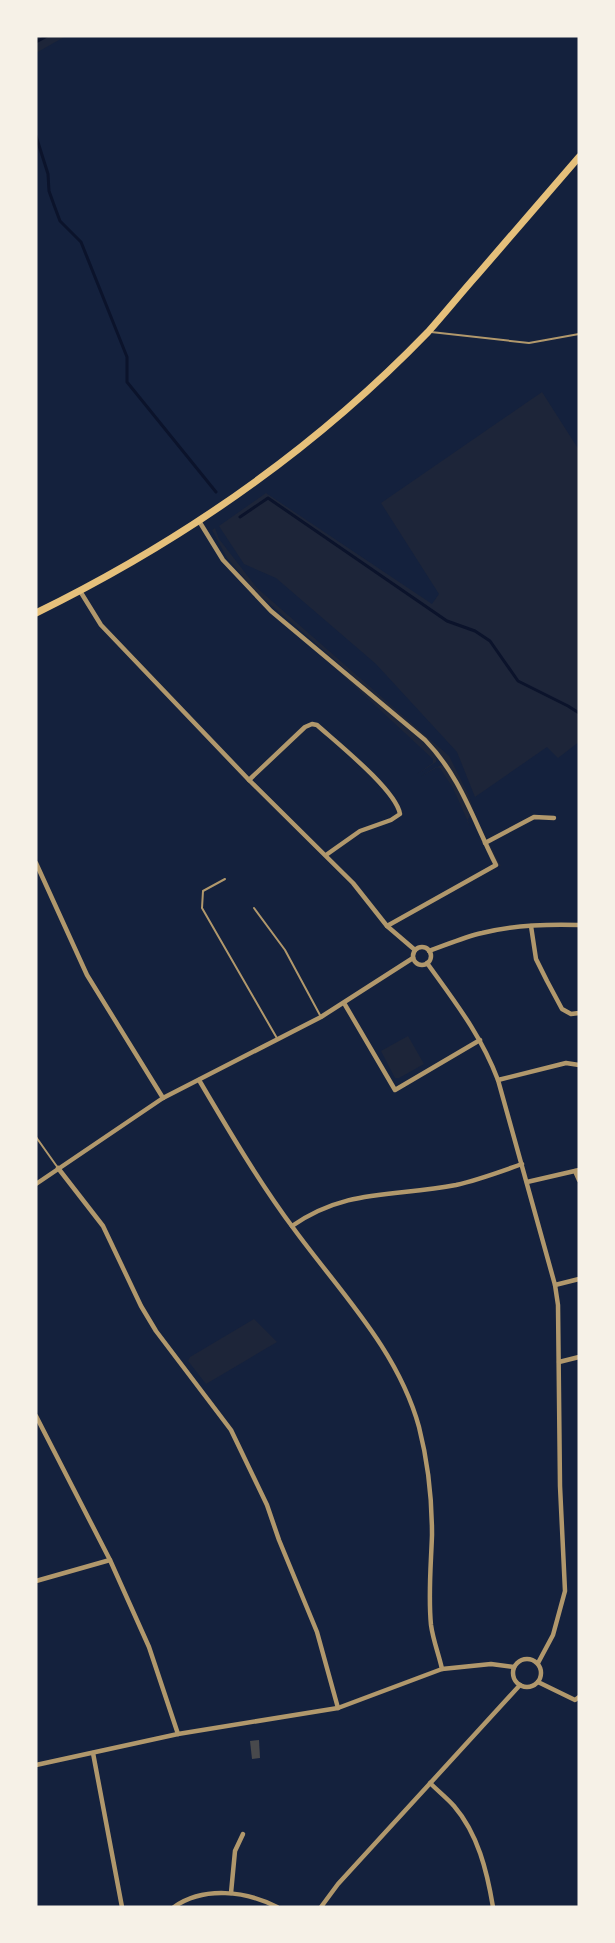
<svg xmlns="http://www.w3.org/2000/svg" width="615" height="1943" font-family="'PT Sans Narrow',sans-serif">
<rect width="100%" height="100%" fill="#14213d"/>
<g fill="#1d2539">
<path d="M 36,36 L 66,36 L 36,53 Z"/>
<path d="M 542,392 L 579,450 L 579,742 L 558,758 L 547,747 L 475,797 L 457,752 L 376,664 L 276,578 L 244,564 L 219,526 L 266,493 L 432,604 L 439,594 L 381,503 Z"/>
<path d="M 215,528 L 219,539 L 257,588 L 449,756 L 468,794 L 479,825 L 501,866 L 496,865 L 458,780 L 435,747 L 257,593 L 227,558 L 212,530 Z"/>
<path d="M 321,655 L 427,745 L 437,756 L 436,762 L 416,775 L 433,763 L 433,759 Z"/>
<path d="M 441,765 L 444,766 L 458,789 L 470,815 L 467,821 L 470,826 L 453,788 L 440,768 L 436,767 L 420,777 Z"/>
<path d="M 408,1036 L 424,1064 L 399,1078 L 395,1078 L 381,1051 Z"/>
<path d="M 254,1319 L 277,1342 L 206,1384 L 188,1361 L 190,1357 Z"/>
</g>
<g fill="none" stroke-linecap="round" stroke-linejoin="round">
<g stroke="#0b132b" stroke-width="3">
<path d="M 36,42 L 47,36"/>
<path d="M 36,136 L 48,174 L 49,191 L 54,205 L 60,221 L 81,242 L 127,357 L 127,382 L 216,492"/>
<path d="M 240,517 L 268,498 L 447,621 L 475,631 L 490,641 L 518,681 L 568,706 L 579,713"/>
</g>
</g>
<path fill="#48494c" d="M 259,1740 L 260,1758 L 252,1759 L 250,1741 Z"/>
<g fill="none" stroke-linecap="round" stroke-linejoin="round">
<g stroke="#b1986c" stroke-width="2">
<path d="M 431,332 L 529,343 L 579,334"/>
<path d="M 225,879 L 203,891 L 202,908 L 278,1040"/>
<path d="M 254,908 L 285,950 L 321,1017"/>
<path d="M 36,1137 L 58,1168"/>
</g>
<g stroke="#b1986c" stroke-width="4.5">
<path d="M 199,521 L 223,560 L 271,611 L 425,740 C 461,777 473,820 496,865 L 387,926"/>
<path d="M 80,591 L 101,625 L 249,780 L 353,883 L 387,926 L 415,950"/>
<path d="M 249,780 L 305,727 L 312,724 L 317,725 C 337,743 396,790 400,814 L 391,820 L 360,831 L 326,855"/>
<path d="M 485,843 L 534,817 L 554,818"/>
<path d="M 36,863 L 87,975 L 163,1098"/>
<path d="M 531,926 L 536,959 L 547,981 L 562,1009 L 571,1014 L 579,1013"/>
<circle cx="422" cy="956" r="9"/>
<path d="M 429,951 C 446,945 464,937 482,933 C 513,925 547,924 579,925"/>
<path d="M 427,963 C 455,1002 481,1035 498,1080 L 555,1285 L 558,1305 L 560,1486 L 565,1591 L 553,1635 L 538,1663"/>
<path d="M 344,1003 L 395,1090 L 480,1040"/>
<path d="M 199,1080 C 229,1131 259,1182 294,1229 C 340,1292 398,1350 419,1427 C 428,1462 432,1499 432,1535 C 431,1565 428,1595 431,1625 C 433,1640 439,1655 442,1669"/>
<path d="M 498,1080 L 566,1063 L 579,1065"/>
<path d="M 58,1168 L 103,1226 L 141,1306 L 156,1331 L 231,1430 L 267,1505 L 279,1540 L 317,1632 L 338,1708"/>
<path d="M 575,1171 L 579,1180"/>
<path d="M 527,1182 L 579,1170"/>
<path d="M 36,1184 L 163,1098 L 321,1017 L 413,958"/>
<path d="M 292,1226 C 347,1188 394,1197 456,1185 C 478,1180 500,1172 522,1164"/>
<path d="M 555,1285 L 579,1279"/>
<path d="M 559,1362 L 579,1357"/>
<path d="M 36,1416 L 110,1560 L 149,1647 L 178,1734"/>
<path d="M 36,1581 L 110,1560"/>
<circle cx="527" cy="1673" r="14"/>
<path d="M 538,1682 L 575,1700 L 579,1697"/>
<path d="M 93,1753 L 122,1907"/>
<path d="M 36,1765 L 178,1734 L 338,1708 L 442,1669 L 491,1664 L 514,1667"/>
<path d="M 430,1783 C 438,1791 447,1798 454,1806 C 478,1834 487,1871 493,1907"/>
<path d="M 231,1893 L 235,1851 L 243,1834"/>
<path d="M 174,1907 C 204,1886 246,1891 277,1907"/>
<path d="M 321,1907 L 338,1884 L 520,1685"/>
</g>
<path stroke="#e5c07b" stroke-width="7" d="M 36,613 C 183,541 314,450 428,332 C 445,313 461,293 478,274 C 512,235 545,196 579,157"/>
</g>
<rect width="615" height="1943" fill="none" stroke="#f6f1e7" stroke-width="75"/>
</svg>
